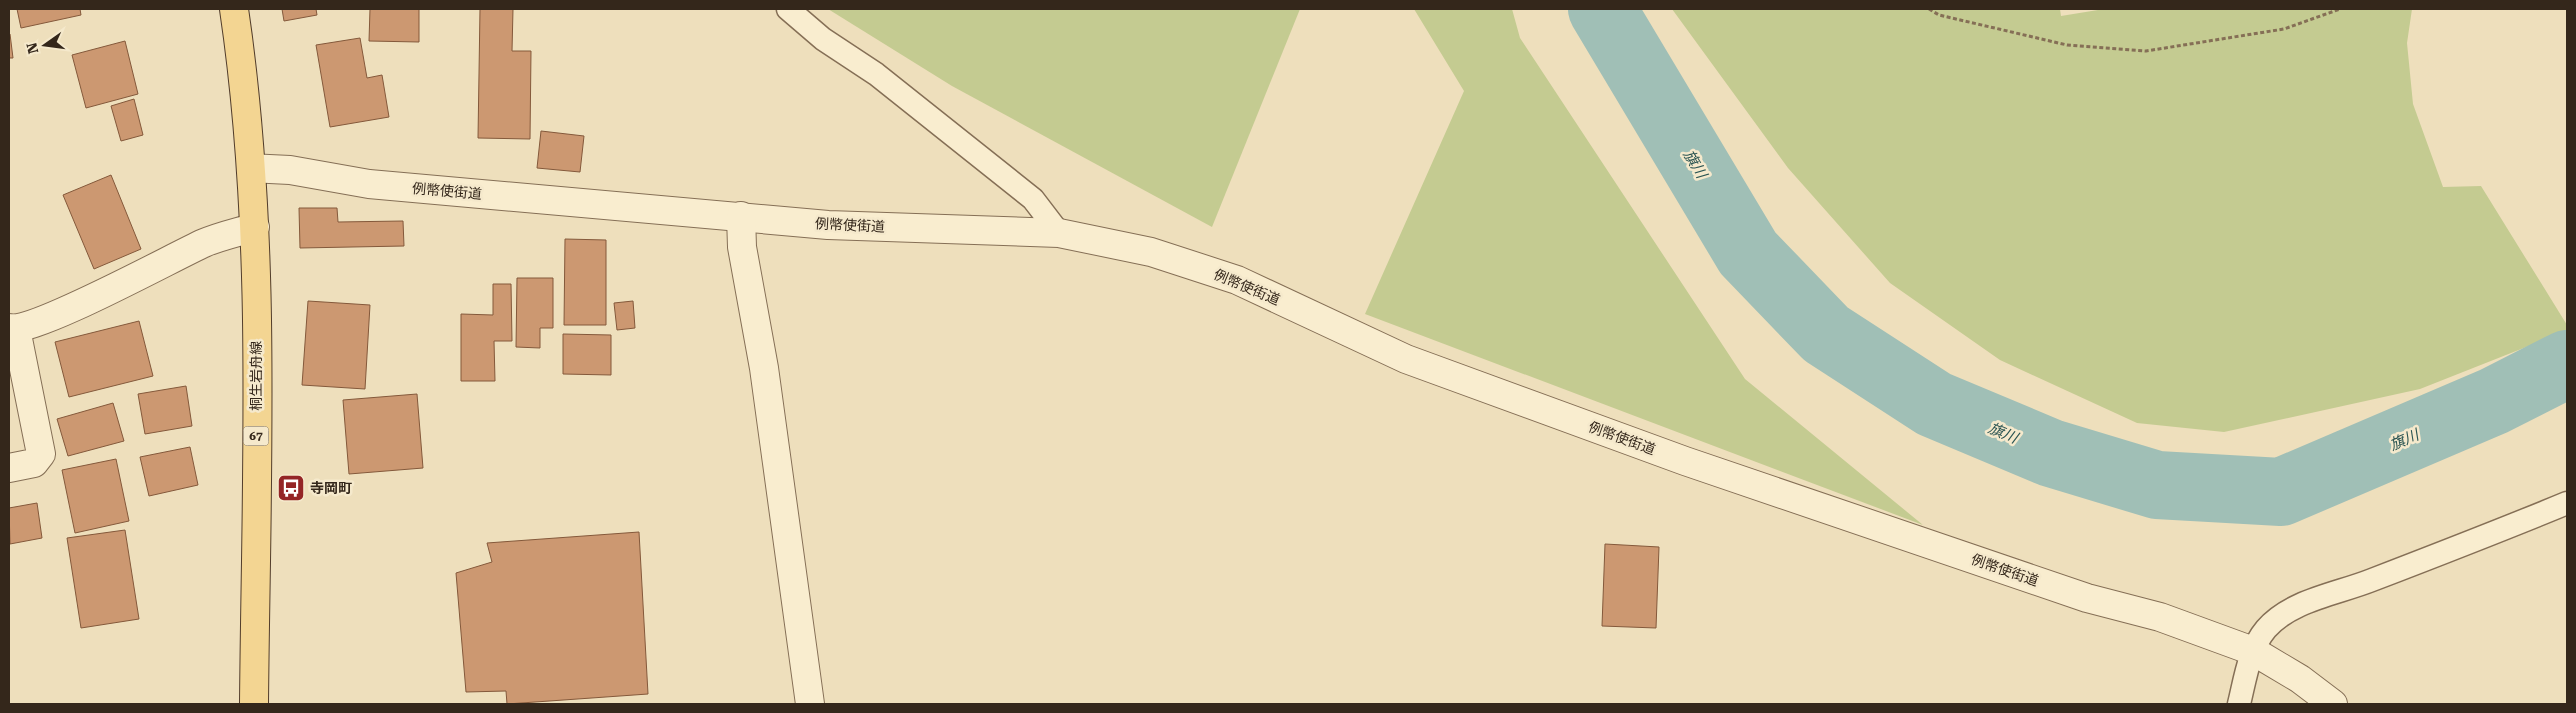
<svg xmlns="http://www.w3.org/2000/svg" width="2576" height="713" font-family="'Roboto Serif','Noto Sans JP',serif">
<rect width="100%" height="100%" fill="#eedfbc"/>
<g fill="#c4cb91">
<path d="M 828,9 L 1300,9 L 1212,227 L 952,86 Z"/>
<path d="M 1414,9 L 1512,9 L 1520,38 L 1745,379 L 1923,525 L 1365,314 L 1464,91 Z"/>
<path d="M 1672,9 L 2060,9 L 2061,16 L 2104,9 L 2412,9 L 2407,43 L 2413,104 L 2443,187 L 2481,186 L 2567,325 L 2567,331 L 2420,389 L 2224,432 L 2137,423 L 2000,360 L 1890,283 L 1788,168 Z"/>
</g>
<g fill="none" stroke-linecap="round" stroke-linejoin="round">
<path stroke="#a0bfb6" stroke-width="68" d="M 1602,9 L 1748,253 L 1826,334 L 1934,404 L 2051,453 L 2157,485 L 2281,492 L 2494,401 L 2567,364"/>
</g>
<g fill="#cc9871" stroke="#84593b">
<path d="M 17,9 L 80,9 L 81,15 L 21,28 Z"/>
<path d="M 282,9 L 316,9 L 317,15 L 284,21 Z"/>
<path d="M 370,9 L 419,9 L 419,42 L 369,41 Z"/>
<path d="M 480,9 L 513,9 L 512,51 L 531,51 L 530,139 L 478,138 Z"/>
<path d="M 9,34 L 10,34 L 13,58 L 9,58 Z"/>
<path d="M 360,38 L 367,78 L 382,75 L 389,117 L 330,127 L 316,45 Z"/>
<path d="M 125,41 L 138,94 L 86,108 L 72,55 Z"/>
<path d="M 134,99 L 143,135 L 121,141 L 111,106 Z"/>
<path d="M 541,131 L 584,136 L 580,172 L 537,168 Z"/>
<path d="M 111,175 L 141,249 L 94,269 L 63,195 Z"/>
<path d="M 299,208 L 337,208 L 338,222 L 403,221 L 404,246 L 300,248 Z"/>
<path d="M 565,239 L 606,240 L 606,325 L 564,325 Z"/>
<path d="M 517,278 L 553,278 L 553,328 L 540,328 L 540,348 L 516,347 Z"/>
<path d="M 493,284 L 511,284 L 512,341 L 494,341 L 495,381 L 461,381 L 461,314 L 493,315 Z"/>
<path d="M 308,301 L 370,305 L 365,389 L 302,385 Z"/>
<path d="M 633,301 L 635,328 L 617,330 L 614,303 Z"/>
<path d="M 139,321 L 153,376 L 69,397 L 55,342 Z"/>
<path d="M 563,334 L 611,335 L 611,375 L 563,374 Z"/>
<path d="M 186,386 L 192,426 L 145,434 L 138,394 Z"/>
<path d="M 417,394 L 423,468 L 349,474 L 343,400 Z"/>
<path d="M 113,403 L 124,441 L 68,456 L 57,419 Z"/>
<path d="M 190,447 L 198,485 L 149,496 L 140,457 Z"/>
<path d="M 116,459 L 129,521 L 75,533 L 62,470 Z"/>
<path d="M 37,503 L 42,538 L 10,544 L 9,508 Z"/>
<path d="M 125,530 L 139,619 L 81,628 L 67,538 Z"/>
<path d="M 639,532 L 648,694 L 507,704 L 506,691 L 466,692 L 456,573 L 492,562 L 487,543 Z"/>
<path d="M 1605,544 L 1659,547 L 1656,628 L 1602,626 Z"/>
</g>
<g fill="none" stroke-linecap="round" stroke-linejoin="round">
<g stroke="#856f56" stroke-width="25">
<g id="service">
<path d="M 788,9 L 823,39 L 876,74 L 1033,199 L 1059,233"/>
<path d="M 2239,704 C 2245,680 2249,649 2266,629 C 2291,600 2337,594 2372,580 C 2437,555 2502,530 2567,503"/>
</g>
</g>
<g stroke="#856f56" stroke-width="30">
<g id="minor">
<path d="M 251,168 L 290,170 L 369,184 L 828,225 L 1059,233 L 1151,252 L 1237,280 L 1406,359 L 1685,461 L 2087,598 L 2160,617 L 2253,651 L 2300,679 L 2333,704"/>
<path d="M 741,216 L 742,247 L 764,368 L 810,704"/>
<path d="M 9,328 C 35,333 171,258 204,243 C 220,236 239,232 255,227"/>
<path d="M 9,468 L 34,463 L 41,454 L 16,329"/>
</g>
</g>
<g stroke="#523d2b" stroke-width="30">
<path id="primary" d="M 234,9 C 268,239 256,473 254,704"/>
</g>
<path stroke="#856f56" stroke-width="3" stroke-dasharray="4 2.5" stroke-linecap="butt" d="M 1929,9 L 1939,15 L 2067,45 L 2146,51 L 2284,29 L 2340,9"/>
<use href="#service" stroke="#f9edcf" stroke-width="22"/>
<use href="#minor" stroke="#f9edcf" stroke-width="28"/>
<use href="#primary" stroke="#f3d592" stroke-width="28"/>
</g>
<defs>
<g id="bus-square" transform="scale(1.4375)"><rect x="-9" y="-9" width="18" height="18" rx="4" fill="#942526" stroke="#f5e9cc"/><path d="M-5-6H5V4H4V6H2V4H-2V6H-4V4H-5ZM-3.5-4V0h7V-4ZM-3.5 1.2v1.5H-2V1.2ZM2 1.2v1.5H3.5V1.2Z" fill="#fff"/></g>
</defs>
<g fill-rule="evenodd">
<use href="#bus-square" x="291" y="488"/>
</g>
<g text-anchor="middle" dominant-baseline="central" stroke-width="5" stroke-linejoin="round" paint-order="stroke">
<rect fill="#f5e9cc" stroke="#6e6150" stroke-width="1" x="243.5" y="426.5" width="25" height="19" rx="4"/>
<g font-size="12" font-weight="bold" fill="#34271b">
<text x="256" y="436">67</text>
</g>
<g font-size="14" fill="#34271b" stroke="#f5e9cc">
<text transform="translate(447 191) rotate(5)">例幣使街道</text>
<text transform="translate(850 225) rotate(3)">例幣使街道</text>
<text transform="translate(1247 287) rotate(23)">例幣使街道</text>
<text transform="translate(256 376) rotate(-90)">桐生岩舟線</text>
<text transform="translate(1622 438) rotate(20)">例幣使街道</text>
<text transform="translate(2005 570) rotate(19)">例幣使街道</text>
</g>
<g font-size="14" font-weight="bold" fill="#34271b" stroke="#f5e9cc" text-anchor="start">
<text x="310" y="488">寺岡町</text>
</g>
<g font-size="15" font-style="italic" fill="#2a5452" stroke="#f5e9cc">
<text transform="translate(1695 164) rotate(59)">旗川</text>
<text transform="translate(2003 433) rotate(23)">旗川</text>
<text transform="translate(2404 440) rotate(-23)">旗川</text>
</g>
</g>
<rect width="2576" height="713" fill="none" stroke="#34271b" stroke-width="20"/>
<g transform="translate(45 45) rotate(256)" stroke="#f5e9cc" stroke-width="4" paint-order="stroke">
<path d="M0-4L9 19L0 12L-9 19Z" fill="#34271b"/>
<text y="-8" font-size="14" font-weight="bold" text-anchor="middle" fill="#34271b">N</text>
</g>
</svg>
